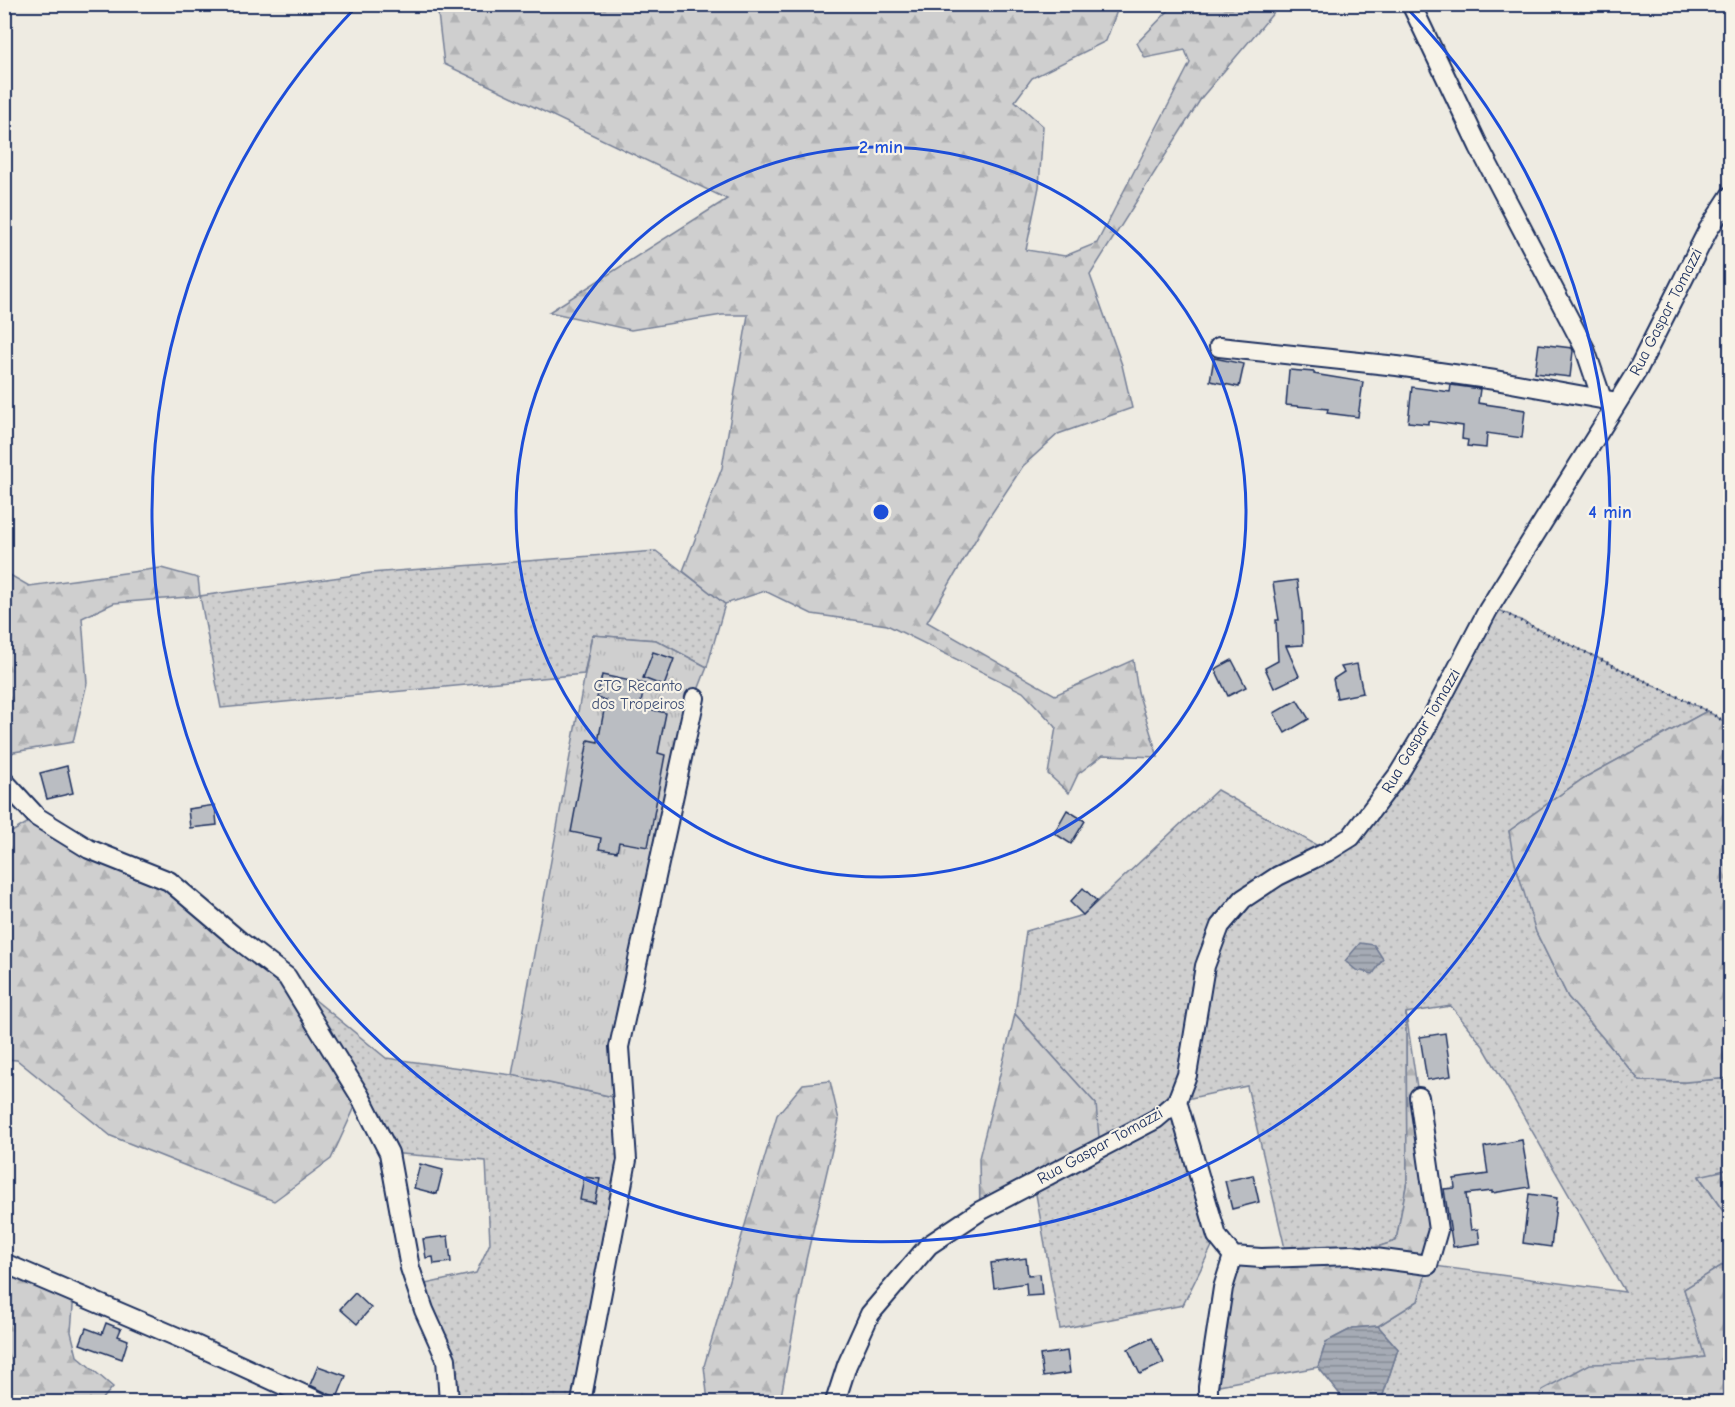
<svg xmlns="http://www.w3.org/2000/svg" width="1735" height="1407" font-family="'Comic Neue',sans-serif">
<defs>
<pattern id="grass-dots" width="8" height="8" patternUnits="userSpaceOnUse" patternTransform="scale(1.5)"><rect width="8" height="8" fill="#cfcfcf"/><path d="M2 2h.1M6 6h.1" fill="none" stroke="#b1b2b4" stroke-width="1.8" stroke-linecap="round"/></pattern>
<pattern id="forest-firs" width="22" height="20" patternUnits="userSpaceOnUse" patternTransform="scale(1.5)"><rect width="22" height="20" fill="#cfcfcf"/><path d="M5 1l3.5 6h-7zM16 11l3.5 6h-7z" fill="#b1b2b4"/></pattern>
<pattern id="park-tufts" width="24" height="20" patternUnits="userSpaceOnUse" patternTransform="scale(1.5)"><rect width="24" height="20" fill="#cfcfcf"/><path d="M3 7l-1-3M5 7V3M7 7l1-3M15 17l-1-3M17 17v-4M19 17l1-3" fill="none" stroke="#b1b2b4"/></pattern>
<pattern id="water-rules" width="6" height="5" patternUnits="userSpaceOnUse" patternTransform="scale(1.5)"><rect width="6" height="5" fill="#a6abb5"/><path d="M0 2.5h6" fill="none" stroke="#868c96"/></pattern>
</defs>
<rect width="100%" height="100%" fill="#eeebe2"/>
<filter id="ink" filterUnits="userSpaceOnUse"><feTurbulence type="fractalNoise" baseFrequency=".0167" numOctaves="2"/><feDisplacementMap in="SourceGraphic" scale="12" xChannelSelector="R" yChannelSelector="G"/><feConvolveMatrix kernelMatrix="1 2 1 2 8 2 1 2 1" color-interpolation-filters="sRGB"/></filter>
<g filter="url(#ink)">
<g fill="url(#grass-dots)" stroke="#757f96" stroke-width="1.5">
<path d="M 656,551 L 725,604 L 707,667 L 656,640 L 592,635 L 584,674 L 221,708 L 200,596 L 370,573 Z"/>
<path d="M 1491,606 L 1707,711 L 1584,778 L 1509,831 L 1536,932 L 1568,997 L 1640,1081 L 1685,1082 L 1730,1078 L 1730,1169 L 1699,1177 L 1730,1221 L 1726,1263 L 1684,1289 L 1706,1357 L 1666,1362 L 1543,1390 L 1539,1402 L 1386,1402 L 1383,1395 L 1398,1349 L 1378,1326 L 1418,1301 L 1428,1265 L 1625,1292 L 1483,1046 L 1451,1006 L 1406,1013 L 1407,1181 L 1396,1241 L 1352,1255 L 1287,1257 L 1247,1086 L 1177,1101 L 1217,1236 L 1183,1305 L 1060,1329 L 1034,1183 L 1096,1104 L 1015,1014 L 1026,931 L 1083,915 L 1217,790 L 1327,851 L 1351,837 Z"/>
<path d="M 287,977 L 386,1058 L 512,1075 L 623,1099 L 627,1160 L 581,1402 L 449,1402 L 416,1286 L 476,1273 L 490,1243 L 486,1161 L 389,1153 Z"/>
</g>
<g fill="url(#forest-firs)" stroke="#757f96" stroke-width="1.5">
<path d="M 437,5 L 1119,5 L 1106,41 L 1032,78 L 1015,101 L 1043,126 L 1039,187 L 1026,250 L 1065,256 L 1097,243 L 1190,63 L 1185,50 L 1145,58 L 1137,43 L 1174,5 L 1280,5 L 1202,97 L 1090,275 L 1122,365 L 1132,408 L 1058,434 L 1023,466 L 986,522 L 927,622 L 1055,695 L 1133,660 L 1138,692 L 1158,757 L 1103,755 L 1078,774 L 1069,793 L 1048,774 L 1056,727 L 1023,692 L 887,625 L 812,614 L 765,591 L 725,604 L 683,571 L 722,468 L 748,315 L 722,315 L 631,330 L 549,312 L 727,199 L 444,64 Z"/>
<path d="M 161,568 L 198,578 L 200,596 L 114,603 L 82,618 L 87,683 L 73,742 L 14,752 L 5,758 L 5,572 L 29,586 Z"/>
<path d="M 1707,711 L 1730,725 L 1730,1078 L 1685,1082 L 1640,1081 L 1568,997 L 1536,932 L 1513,856 L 1509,831 L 1584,778 Z"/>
<path d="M 37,817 L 169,881 L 287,977 L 360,1096 L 331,1159 L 274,1201 L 111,1136 L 17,1060 L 5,1059 L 5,836 Z"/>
<path d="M 1406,1013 L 1438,1230 L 1418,1301 L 1378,1326 L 1353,1328 L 1326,1342 L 1318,1367 L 1208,1387 L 1233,1256 L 1352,1255 L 1396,1241 L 1407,1181 Z"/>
<path d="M 1015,1014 L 1096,1104 L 1100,1148 L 980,1211 L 979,1158 Z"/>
<path d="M 830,1081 L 839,1120 L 806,1260 L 780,1402 L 708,1402 L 704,1366 L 777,1115 L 803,1084 Z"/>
<path d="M 1730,1169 L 1730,1221 L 1699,1176 Z"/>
<path d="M 1730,1224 L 1730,1402 L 1539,1402 L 1542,1390 L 1590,1364 L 1666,1362 L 1705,1357 L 1684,1289 L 1726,1263 Z"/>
<path d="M 4,1263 L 74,1293 L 71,1332 L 77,1356 L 113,1387 L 100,1402 L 5,1402 Z"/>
</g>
<path fill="url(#park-tufts)" stroke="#757f96" stroke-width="1.5" d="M 592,635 L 656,640 L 707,667 L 695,698 L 619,1047 L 623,1099 L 512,1075 Z"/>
<g fill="url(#water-rules)" stroke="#6e7992" stroke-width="1.5">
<path d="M 1360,943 L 1374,945 L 1383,959 L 1373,974 L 1356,970 L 1345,961 Z"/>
<path d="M 1378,1326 L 1398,1349 L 1383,1395 L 1377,1402 L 1346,1402 L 1318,1367 L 1326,1342 L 1353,1328 Z"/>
</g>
<g fill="#babdc2" stroke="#1b2f5e" stroke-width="1.5">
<path d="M 1539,344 L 1572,348 L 1573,351 L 1570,377 L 1535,373 Z"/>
<path d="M 1214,358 L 1244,364 L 1239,387 L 1210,381 Z"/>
<path d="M 1289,370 L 1314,372 L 1314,374 L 1363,382 L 1358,417 L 1327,413 L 1328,409 L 1286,405 Z"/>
<path d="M 1451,385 L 1480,389 L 1478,403 L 1525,410 L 1522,438 L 1487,433 L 1486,448 L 1467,446 L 1468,440 L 1462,439 L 1463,426 L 1428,421 L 1428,424 L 1408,422 L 1412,387 L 1450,392 Z"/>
<path d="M 1297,580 L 1302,613 L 1303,645 L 1286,646 L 1299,676 L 1274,688 L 1265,668 L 1278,661 L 1276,620 L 1279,620 L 1273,583 Z"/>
<path d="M 653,652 L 674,659 L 664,686 L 643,678 Z"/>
<path d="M 1232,660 L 1246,687 L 1228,696 L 1215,669 Z"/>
<path d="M 1357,664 L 1363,693 L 1337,698 L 1333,679 L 1344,672 L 1341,667 Z"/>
<path d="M 602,675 L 645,684 L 640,707 L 666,713 L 658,753 L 665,755 L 648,847 L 619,842 L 617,852 L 599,849 L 601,838 L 571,832 L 588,740 L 598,742 L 606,700 L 597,698 Z"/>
<path d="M 1297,700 L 1309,719 L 1285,733 L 1274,713 Z"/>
<path d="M 67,766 L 73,793 L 47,799 L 40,773 Z"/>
<path d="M 215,805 L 217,825 L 190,828 L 188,809 Z"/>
<path d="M 1067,810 L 1085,821 L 1071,844 L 1054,833 Z"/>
<path d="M 1083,888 L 1097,901 L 1083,915 L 1070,902 Z"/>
<path d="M 1445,1033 L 1451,1076 L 1427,1080 L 1420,1037 Z"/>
<path d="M 1522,1140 L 1530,1187 L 1492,1193 L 1492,1191 L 1466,1194 L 1471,1230 L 1478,1229 L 1480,1243 L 1453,1247 L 1444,1189 L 1455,1188 L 1454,1179 L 1488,1174 L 1484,1147 Z"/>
<path d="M 420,1164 L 443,1170 L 437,1194 L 414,1188 Z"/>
<path d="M 1253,1175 L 1259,1202 L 1232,1209 L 1225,1181 Z"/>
<path d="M 584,1177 L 600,1179 L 595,1203 L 580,1200 Z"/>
<path d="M 1529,1194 L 1557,1198 L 1551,1247 L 1523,1243 Z"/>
<path d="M 448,1236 L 451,1262 L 434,1264 L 433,1257 L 426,1258 L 423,1239 Z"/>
<path d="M 1026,1258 L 1028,1275 L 1040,1274 L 1042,1295 L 1027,1296 L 1026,1283 L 994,1288 L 991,1263 Z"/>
<path d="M 355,1293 L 371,1308 L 357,1324 L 340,1309 Z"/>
<path d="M 106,1323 L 121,1329 L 118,1336 L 128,1340 L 122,1359 L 80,1344 L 86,1328 L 102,1334 Z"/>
<path d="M 1152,1338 L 1164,1363 L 1140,1374 L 1128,1349 Z"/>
<path d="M 1067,1351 L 1070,1373 L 1043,1377 L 1040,1355 Z"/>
<path d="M 318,1366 L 346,1376 L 337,1398 L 310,1385 Z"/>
</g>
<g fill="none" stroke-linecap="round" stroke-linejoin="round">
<g stroke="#1b2f5e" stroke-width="22">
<g id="minor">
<path d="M 1411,4 L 1479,147 L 1585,349 L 1602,399"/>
<path d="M 1219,347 L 1397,366 L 1495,380 L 1612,401"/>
<path d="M 4,781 L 37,817 L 89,849 L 169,881 L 241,942 L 287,977 L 360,1096 L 389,1153 L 410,1268 L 424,1310 L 446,1359 L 449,1402"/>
<path d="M 1177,1101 L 1217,1236 L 1233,1256 L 1261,1258 L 1352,1255 L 1428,1265 L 1438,1230 L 1419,1097"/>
<path d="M 4,1263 L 189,1342 L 320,1402"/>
<path d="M 581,1402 L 627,1160 L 619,1047 L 695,698"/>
<path d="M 835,1402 L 847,1365 L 870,1314 L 929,1245 L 980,1211 L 1156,1119 L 1177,1101 L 1187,1075 L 1205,966 L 1220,926 L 1243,899 L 1278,876 L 1327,852 L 1351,837 L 1398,775 L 1424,732 L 1488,610 L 1637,371 L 1708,230 L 1730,196"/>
<path d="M 1208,1402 L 1208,1387 L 1223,1288 L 1233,1256"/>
</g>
</g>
<path stroke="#1b2f5e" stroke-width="3" stroke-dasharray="1.5 4.5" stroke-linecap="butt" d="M 1504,613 L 1707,711 L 1730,725"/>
<use href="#minor" stroke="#f7f3e8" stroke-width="18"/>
</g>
</g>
<g fill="none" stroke="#1d4ed8" stroke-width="3">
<circle cx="881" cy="512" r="365"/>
<path d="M1405 6A729 729 0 1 1 357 6"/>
</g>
<g text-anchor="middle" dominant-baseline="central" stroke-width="4.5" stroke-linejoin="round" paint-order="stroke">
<g font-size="16" fill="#1b2f5e" stroke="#f7f3e8">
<text transform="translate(1666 312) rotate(-63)">Rua Gaspar Tomazzi</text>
<text transform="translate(1421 731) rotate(-60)">Rua Gaspar Tomazzi</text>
<text transform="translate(1100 1146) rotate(-29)">Rua Gaspar Tomazzi</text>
</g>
<g font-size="16" fill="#3f4f75" stroke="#f7f3e8">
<text x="638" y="686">CTG Recanto<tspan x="638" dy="18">dos Tropeiros</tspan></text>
</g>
</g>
<circle cx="881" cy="512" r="9" fill="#1d4ed8" stroke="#f7f3e8" stroke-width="3"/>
<g font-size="18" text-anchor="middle" font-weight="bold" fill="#1d4ed8" stroke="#f7f3e8" stroke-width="4.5" stroke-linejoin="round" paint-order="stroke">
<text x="881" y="153">2 min</text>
<text x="1610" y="518">4 min</text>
</g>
<rect width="1735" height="1407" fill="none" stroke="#f7f3e8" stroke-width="24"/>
<rect x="12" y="12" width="1711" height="1383" fill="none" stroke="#1b2f5e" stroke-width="2" filter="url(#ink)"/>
</svg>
